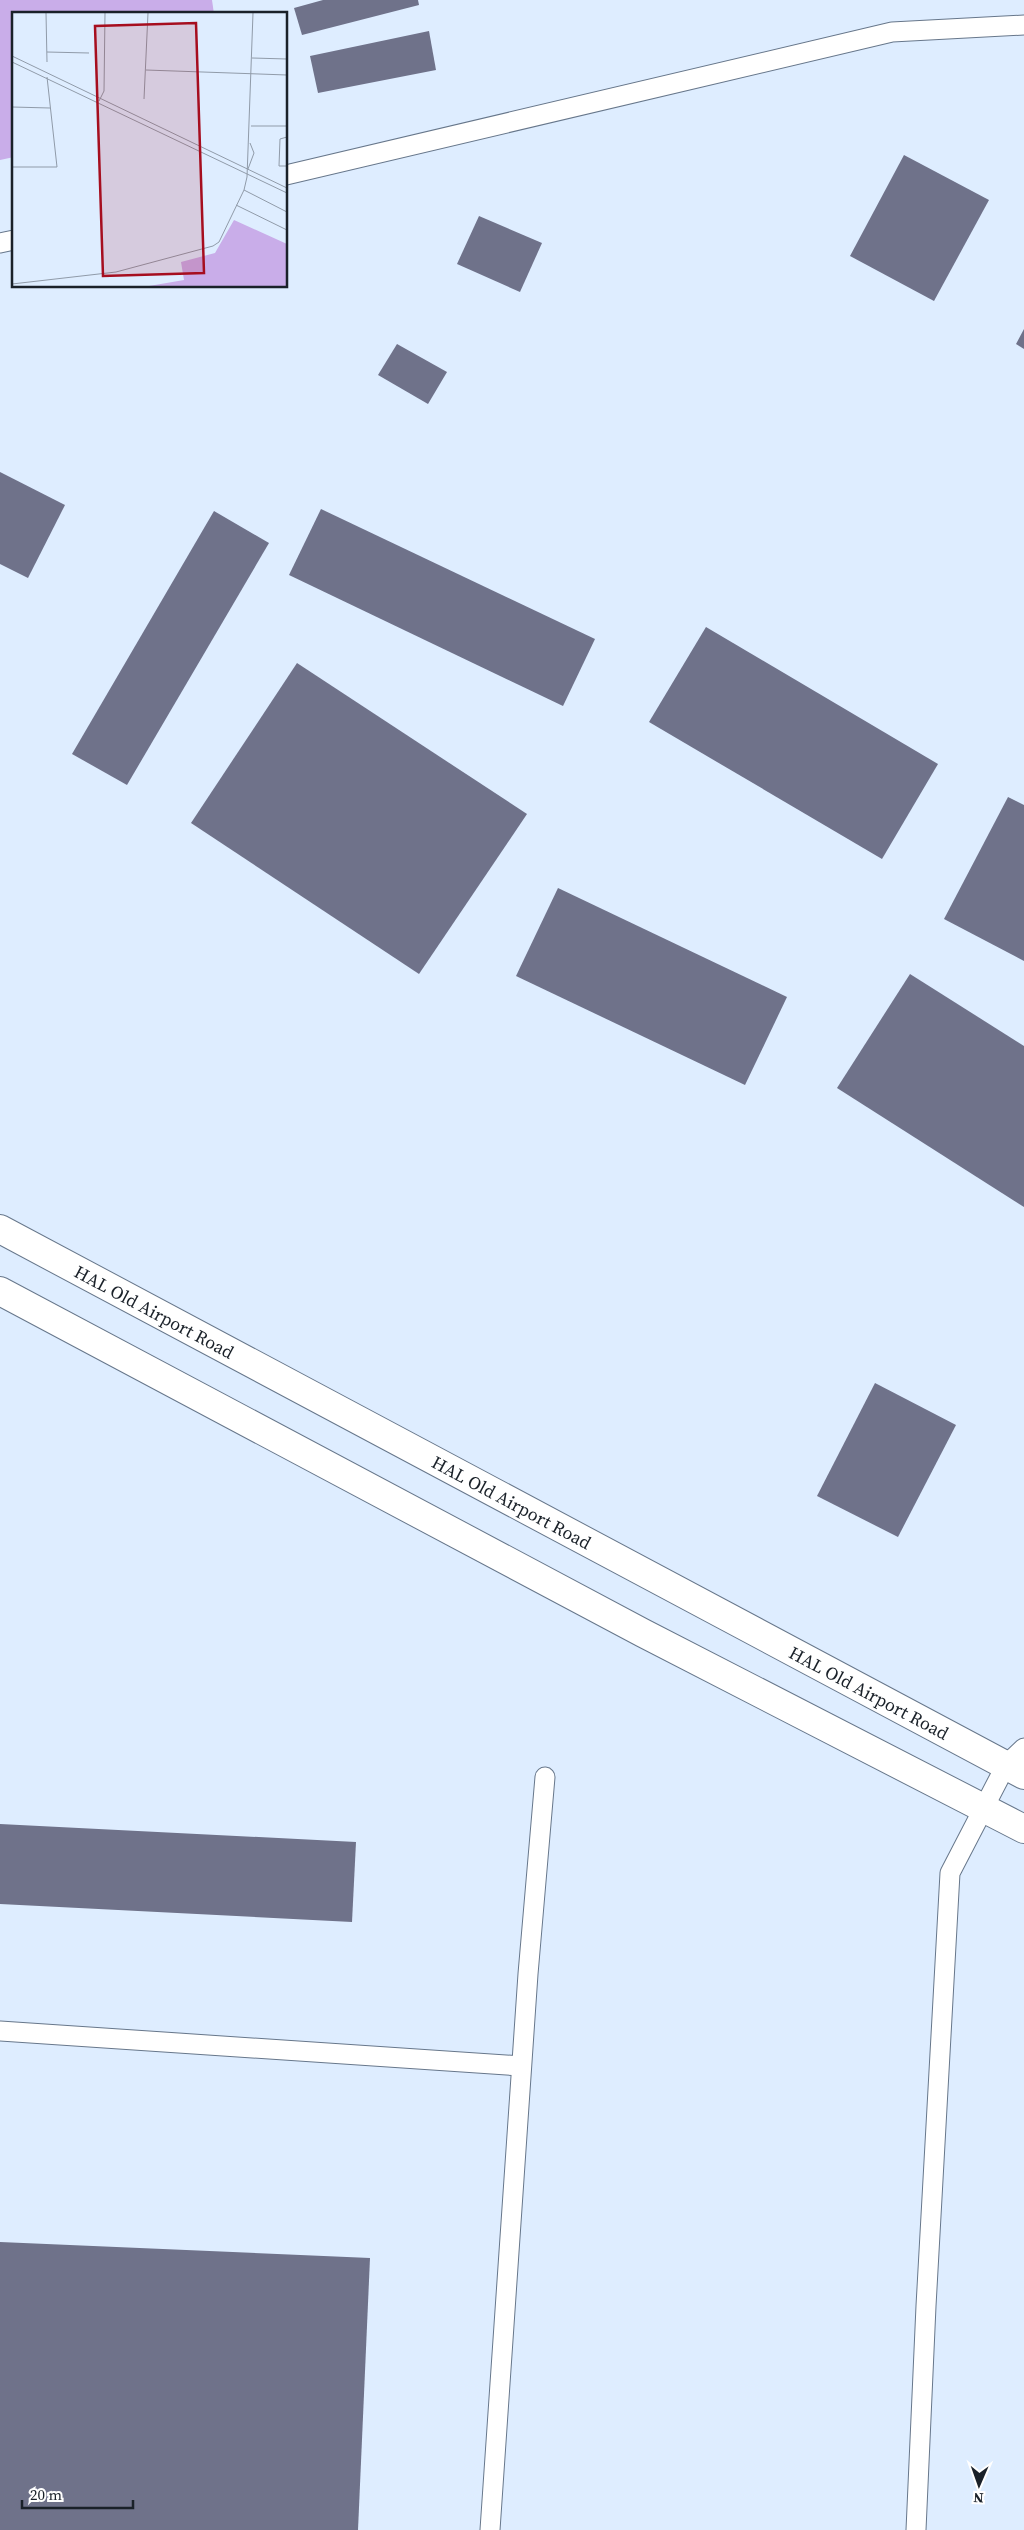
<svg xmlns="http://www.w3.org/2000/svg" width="1024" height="2530" font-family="'Source Serif 4',serif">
<rect width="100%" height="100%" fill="#deedff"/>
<path fill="#c9ade9" d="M 0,0 L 212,0 L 214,14 L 14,14 L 14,157 L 0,160 Z"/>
<g fill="#6f728a">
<path d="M 323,0 L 418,0 L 419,5 L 302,35 L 294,8 Z"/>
<path d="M 429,31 L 436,70 L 318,93 L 310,56 Z"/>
<path d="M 904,155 L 989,200 L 934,301 L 850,256 Z"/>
<path d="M 479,216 L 542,243 L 520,292 L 457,264 Z"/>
<path d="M 1024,329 L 1024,349 L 1016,344 Z"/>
<path d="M 397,344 L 447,372 L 428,404 L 378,375 Z"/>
<path d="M 0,472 L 65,505 L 28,578 L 0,564 Z"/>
<path d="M 321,509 L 595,639 L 563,706 L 289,575 Z"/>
<path d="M 214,511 L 269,543 L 127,785 L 72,754 Z"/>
<path d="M 706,627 L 938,764 L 882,859 L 649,722 Z"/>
<path d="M 297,663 L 527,814 L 419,974 L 191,823 Z"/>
<path d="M 1008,797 L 1024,805 L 1024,961 L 944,919 Z"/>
<path d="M 558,888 L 787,997 L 745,1085 L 516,976 Z"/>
<path d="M 910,974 L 1024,1046 L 1024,1207 L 837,1088 Z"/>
<path d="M 875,1383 L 956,1425 L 898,1537 L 817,1496 Z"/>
<path d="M 0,1824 L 356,1842 L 352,1922 L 0,1904 Z"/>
<path d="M 0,2242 L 370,2258 L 358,2530 L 0,2530 Z"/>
</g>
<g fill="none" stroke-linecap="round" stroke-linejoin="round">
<g stroke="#67778b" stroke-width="21">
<g id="lane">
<path d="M 286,175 L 892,32 L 1024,25"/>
<path d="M 0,243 L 14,240"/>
<path d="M 0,2031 L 521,2066"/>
<path d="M 490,2530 L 528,1974 L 545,1777"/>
<path d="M 916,2530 L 926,2306 L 950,1873 L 1006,1765 L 1024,1748"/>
</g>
</g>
<g stroke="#67778b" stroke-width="30">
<g id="primary">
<path id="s1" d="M 0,1229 L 1024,1775"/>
<path d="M 0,1291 L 643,1633 L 1024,1829"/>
</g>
</g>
<use href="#lane" stroke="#fff" stroke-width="19"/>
<use href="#primary" stroke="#fff" stroke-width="28"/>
</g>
<g text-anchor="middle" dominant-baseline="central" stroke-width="4" stroke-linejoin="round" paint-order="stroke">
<g font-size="18" fill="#1a2129" stroke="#fff">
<text stroke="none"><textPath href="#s1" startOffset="175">HAL Old Airport Road</textPath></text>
<text stroke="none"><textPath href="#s1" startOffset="580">HAL Old Airport Road</textPath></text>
<text stroke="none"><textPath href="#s1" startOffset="985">HAL Old Airport Road</textPath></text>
</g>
</g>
<g transform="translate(12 12)">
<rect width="275" height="275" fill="#deedff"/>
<path d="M 222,208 L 275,232 L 275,274 L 137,274 L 172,268 L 169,250 L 203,241 Z" fill="#c9ade9"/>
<path fill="none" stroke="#909ba9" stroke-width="1" d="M 34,1 L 35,50M 35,40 L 77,41M 0,44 L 275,176M 240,46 L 275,47M 0,50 L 275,181M 134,58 L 275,63M 132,87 L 136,1M 87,89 L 92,79 L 93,1M 0,95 L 38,96M 239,114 L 275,114M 275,125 L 268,127 L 267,154 L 275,154M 0,155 L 45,155 L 35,65M 236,157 L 242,141 L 238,131M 232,178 L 275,200M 224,193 L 275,218M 0,272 L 104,260 L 201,234 L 207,230 L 232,178 L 235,165 L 241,1"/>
<path fill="#a60e1f" fill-opacity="0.15" stroke="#a60e1f" stroke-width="2.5" d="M 184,11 L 192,261 L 91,264 L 83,14 Z"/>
<rect width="275" height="275" fill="none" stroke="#1a2129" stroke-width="2.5"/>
</g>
<g transform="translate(979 2485) rotate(182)" stroke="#ffffff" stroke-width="4" paint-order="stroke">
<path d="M0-4L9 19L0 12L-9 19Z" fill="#1a2129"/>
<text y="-8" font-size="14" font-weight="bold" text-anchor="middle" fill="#1a2129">N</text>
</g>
<path d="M22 2500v8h111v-8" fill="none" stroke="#1a2129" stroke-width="2.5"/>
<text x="30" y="2500" font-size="15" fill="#1a2129" stroke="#ffffff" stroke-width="4" paint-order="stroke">20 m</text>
</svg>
